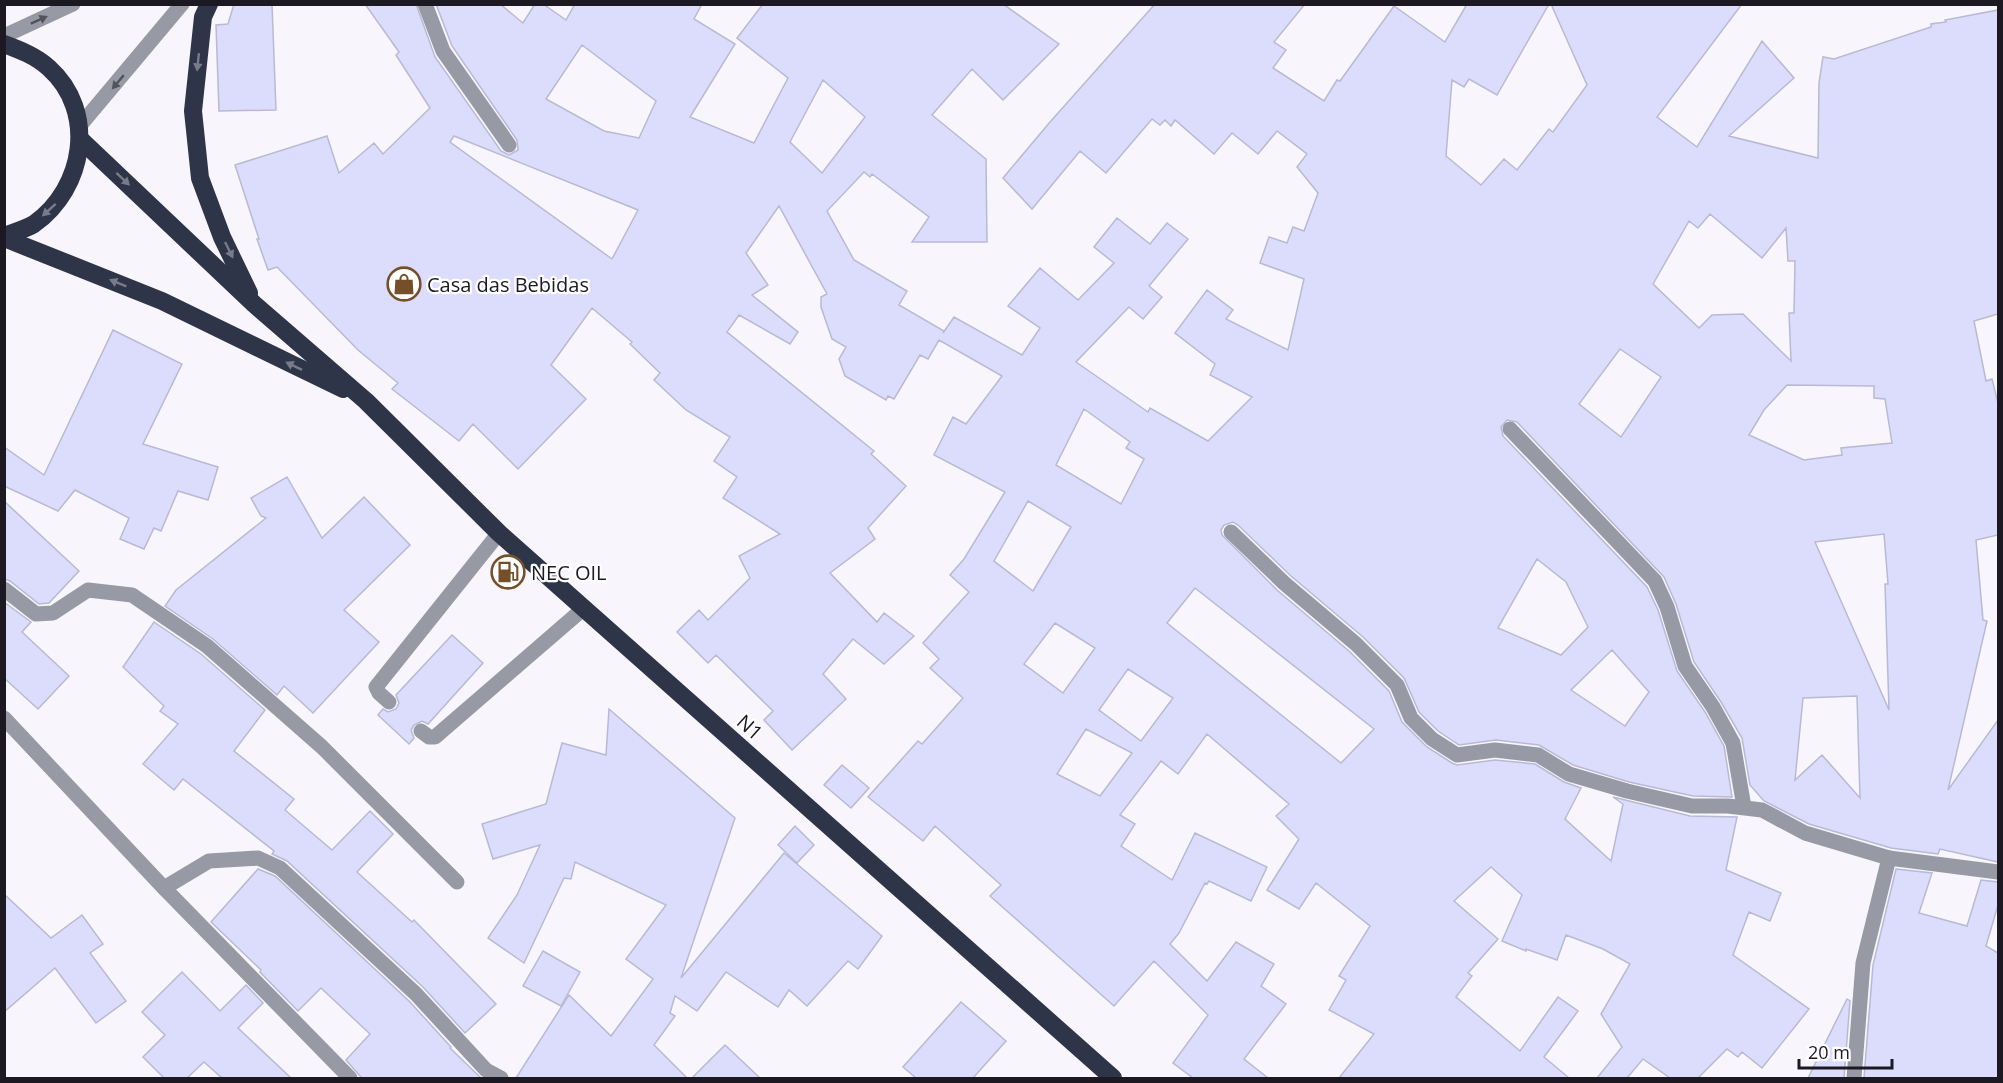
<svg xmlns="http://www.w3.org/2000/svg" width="2003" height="1083" font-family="'Open Sans',sans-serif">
<rect width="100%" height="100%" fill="#f8f6fc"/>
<g fill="#dcddfc" stroke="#b8b9d3" stroke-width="1.5" fill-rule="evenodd">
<path d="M 234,4 L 272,4 L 276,110 L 219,111 L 216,25 L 228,24 Z"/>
<path d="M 365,4 L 416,4 L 435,57 L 501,151 L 509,155 L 518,150 L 517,140 L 452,46 L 436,4 L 500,4 L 523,23 L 535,4 L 543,4 L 566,20 L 575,4 L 702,4 L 694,19 L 735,44 L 690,117 L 754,143 L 788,78 L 737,38 L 763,4 L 1003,4 L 1059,44 L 1003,100 L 972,69 L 932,115 L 986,159 L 987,242 L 912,242 L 929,217 L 872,174 L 870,177 L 864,172 L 827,211 L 854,260 L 907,291 L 899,305 L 944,331 L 943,333 L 954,317 L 1022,355 L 1040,328 L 1008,306 L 1040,268 L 1078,300 L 1114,263 L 1094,247 L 1117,218 L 1150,244 L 1167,223 L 1188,239 L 1149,286 L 1162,297 L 1143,319 L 1129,307 L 1076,362 L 1148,412 L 1150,408 L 1208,441 L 1252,397 L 1210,375 L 1215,364 L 1175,333 L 1207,290 L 1233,310 L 1226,319 L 1288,350 L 1304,279 L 1260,263 L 1269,237 L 1287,243 L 1293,227 L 1304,231 L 1318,193 L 1297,167 L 1307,154 L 1277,131 L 1258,154 L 1232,133 L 1214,154 L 1175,120 L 1171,126 L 1165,120 L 1160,125 L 1152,119 L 1106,173 L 1080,151 L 1032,209 L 1003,178 L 1050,122 L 1155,4 L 1305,4 L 1274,42 L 1286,50 L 1273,68 L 1324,101 L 1337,80 L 1340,81 L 1394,6 L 1445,42 L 1467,4 L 1549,4 L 1497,95 L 1469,79 L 1464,87 L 1452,80 L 1446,156 L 1481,185 L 1504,159 L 1517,170 L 1549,129 L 1553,132 L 1587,85 L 1551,4 L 1742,4 L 1657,117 L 1697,147 L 1762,41 L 1794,78 L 1729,136 L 1818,158 L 1819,83 L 1823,57 L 1834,59 L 1931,27 L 1931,24 L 1946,22 L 1945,20 L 1998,10 L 1998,314 L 1974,321 L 1986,381 L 1992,379 L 1998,403 L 1998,535 L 1976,540 L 1983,620 L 1987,621 L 1948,790 L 1998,720 L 1998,862 L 1940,849 L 1938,854 L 1891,848 L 1809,824 L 1764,801 L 1750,785 L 1742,738 L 1721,702 L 1694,662 L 1676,604 L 1664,577 L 1517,422 L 1507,420 L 1501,427 L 1503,436 L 1647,587 L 1658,610 L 1677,671 L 1705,712 L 1724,746 L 1732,797 L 1693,796 L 1629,782 L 1573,765 L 1539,745 L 1496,740 L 1459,745 L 1438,731 L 1419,712 L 1404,678 L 1363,637 L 1291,576 L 1238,525 L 1233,522 L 1224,525 L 1221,530 L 1222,535 L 1277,590 L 1349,651 L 1389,691 L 1402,722 L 1427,747 L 1452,763 L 1457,765 L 1495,760 L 1535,764 L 1564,782 L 1581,788 L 1565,819 L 1611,861 L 1623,804 L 1613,797 L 1690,816 L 1737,817 L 1726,870 L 1781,893 L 1770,921 L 1749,912 L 1733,955 L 1809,1009 L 1762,1068 L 1742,1052 L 1738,1057 L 1727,1049 L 1698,1078 L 1670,1078 L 1643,1059 L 1627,1078 L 1597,1078 L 1622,1047 L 1601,1014 L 1630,964 L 1603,949 L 1566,935 L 1557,960 L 1526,949 L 1526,951 L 1502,941 L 1522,895 L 1491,867 L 1454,901 L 1498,939 L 1468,973 L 1472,976 L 1456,997 L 1520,1051 L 1558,997 L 1578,1011 L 1544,1057 L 1569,1078 L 1339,1078 L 1374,1034 L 1329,1010 L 1346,980 L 1339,976 L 1370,926 L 1316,883 L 1299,909 L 1267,890 L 1299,839 L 1276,816 L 1289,804 L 1207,734 L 1178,774 L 1161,761 L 1120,815 L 1135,824 L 1121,846 L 1172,880 L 1195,833 L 1267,867 L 1251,901 L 1209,881 L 1207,884 L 1205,883 L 1179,933 L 1170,944 L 1207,981 L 1236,942 L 1274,964 L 1261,986 L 1286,1004 L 1244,1059 L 1268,1078 L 1193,1078 L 1173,1063 L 1208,1015 L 1154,961 L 1114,1006 L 990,896 L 1001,885 L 935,826 L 923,841 L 868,797 L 918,741 L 922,744 L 963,698 L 930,668 L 939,659 L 923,643 L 969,592 L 950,575 L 964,559 L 1005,492 L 934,455 L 953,417 L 966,424 L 1002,376 L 939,340 L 928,359 L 920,355 L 894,399 L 888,396 L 886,400 L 845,376 L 839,359 L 846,347 L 832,339 L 821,307 L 821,297 L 827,294 L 779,206 L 746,253 L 768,285 L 752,295 L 798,332 L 790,344 L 739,315 L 727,332 L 874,451 L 871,454 L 906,486 L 868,528 L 875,539 L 830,573 L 877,622 L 884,613 L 914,636 L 884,664 L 853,639 L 823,674 L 846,699 L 792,750 L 764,720 L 773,711 L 716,655 L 708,663 L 677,632 L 699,610 L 708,620 L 750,578 L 739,556 L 780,534 L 723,498 L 737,477 L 714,461 L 730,437 L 686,410 L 654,380 L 660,373 L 630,344 L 632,342 L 592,308 L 551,365 L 586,399 L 518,469 L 473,424 L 459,441 L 392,389 L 398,383 L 358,350 L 277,267 L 268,270 L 257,239 L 259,239 L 235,165 L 327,136 L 339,173 L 374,143 L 383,154 L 430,108 L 396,55 L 399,52 ZM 582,45 L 656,101 L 639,138 L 604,131 L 546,99 ZM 823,80 L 865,117 L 822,173 L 790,142 ZM 454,136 L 638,210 L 612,259 L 450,142 ZM 1710,214 L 1762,258 L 1786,228 L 1788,261 L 1795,261 L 1794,313 L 1789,313 L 1791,361 L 1743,314 L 1712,315 L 1699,328 L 1653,284 L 1689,221 L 1698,228 ZM 1620,349 L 1661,377 L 1621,437 L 1579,404 ZM 1787,385 L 1874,386 L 1874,398 L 1885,399 L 1892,443 L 1841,448 L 1842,455 L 1804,460 L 1749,435 L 1764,410 ZM 1084,409 L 1130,442 L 1126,448 L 1144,459 L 1121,504 L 1056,465 ZM 1028,501 L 1071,527 L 1033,591 L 994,561 ZM 1884,534 L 1888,584 L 1885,584 L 1889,710 L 1815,542 ZM 1537,559 L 1566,582 L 1588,627 L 1561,655 L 1498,628 ZM 1195,588 L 1374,729 L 1341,763 L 1167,623 ZM 1055,623 L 1095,648 L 1063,693 L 1024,664 ZM 1612,650 L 1649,692 L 1625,726 L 1571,690 ZM 1128,669 L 1173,698 L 1141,741 L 1099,710 ZM 1857,696 L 1860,798 L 1822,755 L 1795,780 L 1803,698 ZM 1086,729 L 1132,753 L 1100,796 L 1057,774 Z"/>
<path d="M 113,330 L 182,364 L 143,444 L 218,467 L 208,500 L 178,491 L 161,531 L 154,528 L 144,549 L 120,539 L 129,518 L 75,490 L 58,511 L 4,486 L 4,447 L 44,475 Z"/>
<path d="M 287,477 L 322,538 L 364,497 L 410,545 L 344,610 L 379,642 L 313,713 L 284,686 L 277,695 L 213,639 L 165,606 L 176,590 L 266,518 L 261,516 L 251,498 Z"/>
<path d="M 4,501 L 79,571 L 49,603 L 39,604 L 10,581 L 4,579 Z"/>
<path d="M 4,602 L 31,622 L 22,632 L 69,676 L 38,709 L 4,678 Z"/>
<path d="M 154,622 L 201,654 L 265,710 L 234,751 L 294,799 L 285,810 L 332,850 L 370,811 L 393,834 L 357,872 L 412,922 L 414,920 L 496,1004 L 465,1033 L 423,987 L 287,861 L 272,854 L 274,851 L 183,779 L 174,790 L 143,764 L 178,724 L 160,711 L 164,706 L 123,667 Z"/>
<path d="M 452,635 L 483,663 L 428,724 L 422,721 L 414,725 L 411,730 L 414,738 L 409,744 L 378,715 L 383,709 L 388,712 L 396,709 L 399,703 L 396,695 Z"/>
<path d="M 609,709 L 735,818 L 681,978 L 784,853 L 882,936 L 858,969 L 848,961 L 807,1006 L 789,990 L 778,1007 L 726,972 L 697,1011 L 675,996 L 670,1013 L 675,1016 L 654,1045 L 687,1078 L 516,1078 L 569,995 L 611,1036 L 653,979 L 626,959 L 666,905 L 575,862 L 571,879 L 564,878 L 524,963 L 488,938 L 517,895 L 540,845 L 493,859 L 482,824 L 546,804 L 562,743 L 606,755 Z"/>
<path d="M 842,765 L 869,788 L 851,808 L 824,785 Z"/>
<path d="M 795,826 L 814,845 L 797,863 L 778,845 Z"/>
<path d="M 258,869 L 275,876 L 409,1001 L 451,1047 L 450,1048 L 481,1078 L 362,1078 L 360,1076 L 346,1060 L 370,1034 L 321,988 L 298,1011 L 260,972 L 261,970 L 211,922 Z"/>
<path d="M 1896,869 L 1932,873 L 1919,913 L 1967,926 L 1981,880 L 1998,882 L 1998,905 L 1986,946 L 1998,953 L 1998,1078 L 1864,1078 L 1873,965 Z"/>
<path d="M 4,894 L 51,938 L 82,915 L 103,944 L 90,953 L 126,1001 L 96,1023 L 55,968 L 4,1012 Z"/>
<path d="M 543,951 L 580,972 L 561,1006 L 523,986 Z"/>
<path d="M 182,972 L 220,1011 L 246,985 L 263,1003 L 238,1028 L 291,1078 L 222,1078 L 204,1062 L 187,1078 L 164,1078 L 143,1057 L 165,1035 L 142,1012 Z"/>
<path d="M 1847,999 L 1850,1001 L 1844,1078 L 1808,1078 Z"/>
<path d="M 961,1002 L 1006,1041 L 973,1078 L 916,1078 L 903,1067 Z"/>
<path d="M 725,1045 L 760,1078 L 692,1078 Z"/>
</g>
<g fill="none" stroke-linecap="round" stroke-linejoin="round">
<g stroke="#979aa5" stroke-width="15">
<path d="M 389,702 L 379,693 L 376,687 L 499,533"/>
<path d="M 421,731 L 429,737 L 435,737 L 583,609"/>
</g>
<g stroke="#979aa5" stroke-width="15">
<path d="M 425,4 L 443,51 L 509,145"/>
<path d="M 4,36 L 73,4"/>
<path d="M 78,128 L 182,4"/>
<path d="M 1510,429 L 1655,581 L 1667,607 L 1685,666 L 1713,707 L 1733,743 L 1744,807"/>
<path d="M 1231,532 L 1284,583 L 1356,644 L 1397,685 L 1411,718 L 1432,739 L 1457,755 L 1495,750 L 1538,755 L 1569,774 L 1627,791 L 1692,806 L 1728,806 L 1762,810 L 1805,833 L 1889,858 L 1863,963 L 1854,1078"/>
<path d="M 4,589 L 36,614 L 53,613 L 88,590 L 132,595 L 207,646 L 322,747 L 457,882"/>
<path d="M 4,718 L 164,888 L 350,1078"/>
<path d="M 1889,858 L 1998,872"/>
<path d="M 164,888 L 209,861 L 258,858 L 280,868 L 416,994 L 486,1070 L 501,1078"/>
</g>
<g stroke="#2f3549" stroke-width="18">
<path d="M 209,4 L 203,17 L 193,111 L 200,178 L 222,237 L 249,293"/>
<path d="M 4,44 C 20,50 36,56 49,68 C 97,111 85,188 34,224 C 26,229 14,232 4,236"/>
<path d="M 80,139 L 254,304 L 366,401 L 499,533 L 1113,1078"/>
<path d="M 4,238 L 162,301 L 343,389"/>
</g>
</g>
<defs><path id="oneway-solid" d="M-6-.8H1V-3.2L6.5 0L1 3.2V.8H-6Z" transform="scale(1.5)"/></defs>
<g fill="#54535d">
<use href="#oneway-solid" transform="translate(39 20) rotate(-24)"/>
<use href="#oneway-solid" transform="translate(118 82) rotate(130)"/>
</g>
<g fill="#787c89">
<use href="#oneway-solid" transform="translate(198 62) rotate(96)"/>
<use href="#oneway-solid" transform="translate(123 179) rotate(43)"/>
<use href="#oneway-solid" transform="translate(49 210) rotate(138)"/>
<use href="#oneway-solid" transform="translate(229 250) rotate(64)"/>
<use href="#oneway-solid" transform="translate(118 283) rotate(-158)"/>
<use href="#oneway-solid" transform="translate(294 366) rotate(-154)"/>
</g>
<defs>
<g id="shop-ring" transform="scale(1.725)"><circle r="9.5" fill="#fff" stroke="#744f2a" stroke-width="1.5"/><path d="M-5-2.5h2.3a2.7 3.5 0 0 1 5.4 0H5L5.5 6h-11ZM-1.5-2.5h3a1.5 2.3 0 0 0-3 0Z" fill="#744f2a"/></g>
<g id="fuel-ring" transform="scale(1.725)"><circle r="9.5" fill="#fff" stroke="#744f2a" stroke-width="1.5"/><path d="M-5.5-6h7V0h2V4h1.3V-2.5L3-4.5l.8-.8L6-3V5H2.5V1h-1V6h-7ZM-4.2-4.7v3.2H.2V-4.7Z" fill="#744f2a"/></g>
</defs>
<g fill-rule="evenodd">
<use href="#shop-ring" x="404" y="284"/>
<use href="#fuel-ring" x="508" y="572"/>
</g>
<g text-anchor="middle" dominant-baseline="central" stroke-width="4.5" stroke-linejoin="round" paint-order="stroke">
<g font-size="20" fill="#1d1922" stroke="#fff" text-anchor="start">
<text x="427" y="284">Casa das Bebidas</text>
<text x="531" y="572">NEC OIL</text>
</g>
<g font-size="20" fill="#1d1922" stroke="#fff">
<text transform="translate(750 727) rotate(42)">N1</text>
</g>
</g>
<rect width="2003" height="1083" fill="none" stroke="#1d1922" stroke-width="12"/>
<path d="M1799 1059v9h93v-9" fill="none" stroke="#1d1922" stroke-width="3"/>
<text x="1808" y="1059" font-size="18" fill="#1d1922" stroke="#ffffff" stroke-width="4.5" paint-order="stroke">20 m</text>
</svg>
